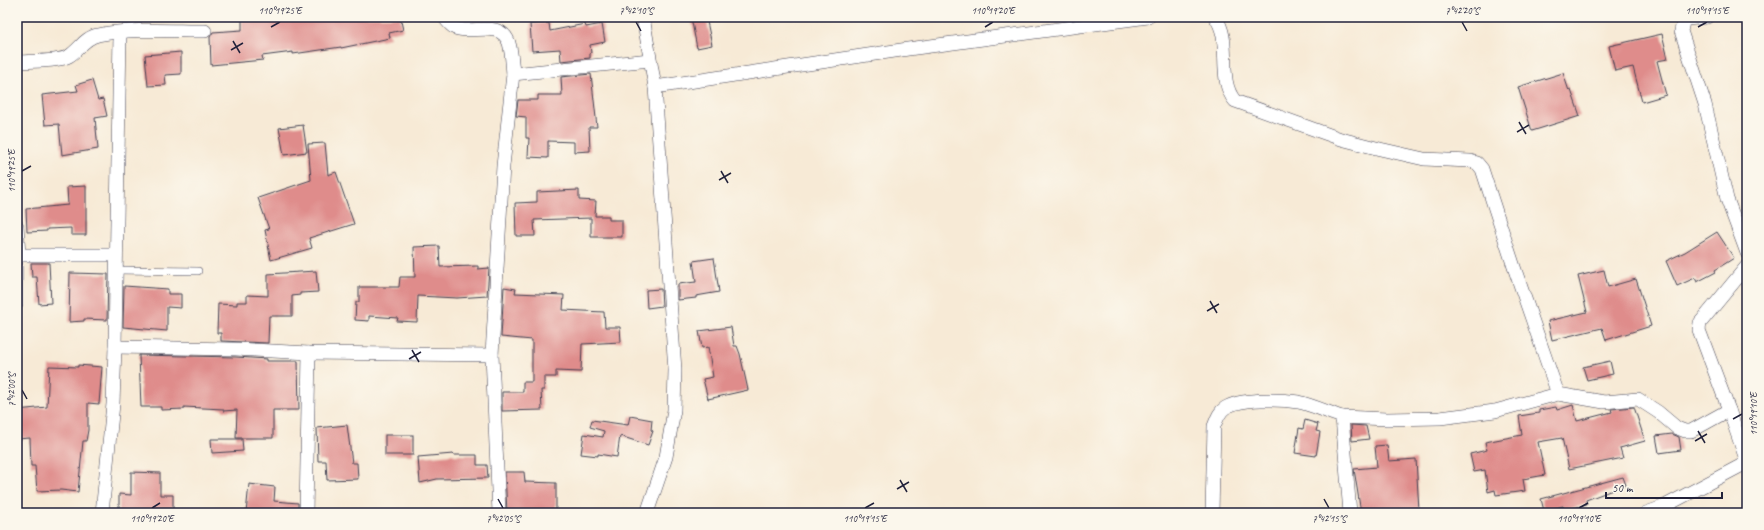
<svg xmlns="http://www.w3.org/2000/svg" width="1764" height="530" font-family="Caveat,sans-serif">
<rect width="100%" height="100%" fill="#fbf7ec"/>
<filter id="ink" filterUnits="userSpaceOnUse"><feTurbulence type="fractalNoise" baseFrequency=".025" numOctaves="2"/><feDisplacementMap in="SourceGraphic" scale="8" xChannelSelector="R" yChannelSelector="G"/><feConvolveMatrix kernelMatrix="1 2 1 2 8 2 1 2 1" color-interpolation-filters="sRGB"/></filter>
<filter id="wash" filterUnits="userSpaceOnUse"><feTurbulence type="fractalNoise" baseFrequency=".012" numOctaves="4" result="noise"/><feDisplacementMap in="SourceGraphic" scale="16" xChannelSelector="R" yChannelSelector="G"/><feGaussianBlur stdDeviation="0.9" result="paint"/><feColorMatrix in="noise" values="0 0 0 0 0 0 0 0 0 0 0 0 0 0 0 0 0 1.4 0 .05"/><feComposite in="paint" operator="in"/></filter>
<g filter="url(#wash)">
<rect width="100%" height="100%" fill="#f7ead6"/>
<g id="blocks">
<g fill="#df8c8b">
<path d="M 242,17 L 400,17 L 403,30 L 389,33 L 390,38 L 341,48 L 341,47 L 293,54 L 293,52 L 262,56 L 263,60 L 211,65 L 210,37 L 213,32 L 242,30 Z"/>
<path d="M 691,17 L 706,17 L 712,45 L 697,48 Z"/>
<path d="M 549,23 L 550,31 L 585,24 L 586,27 L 602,24 L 605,42 L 590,45 L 591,53 L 590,53 L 590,58 L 561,61 L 560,49 L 532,51 L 530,24 Z"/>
<path d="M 1662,34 L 1668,59 L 1657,61 L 1666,95 L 1642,102 L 1633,67 L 1615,71 L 1609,46 Z"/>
<path d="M 181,52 L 181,74 L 165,75 L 166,85 L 148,86 L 145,55 Z"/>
<path d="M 1563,73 L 1569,91 L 1571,90 L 1580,116 L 1532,131 L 1518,87 Z"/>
<path d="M 591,74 L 597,127 L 589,127 L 590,151 L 574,152 L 574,142 L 548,141 L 548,158 L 528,157 L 529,138 L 526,138 L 526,117 L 516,116 L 518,100 L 538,100 L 538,95 L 562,95 L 561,77 Z"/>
<path d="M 92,80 L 98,100 L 103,99 L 107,116 L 95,118 L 98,149 L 62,155 L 59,124 L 45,125 L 42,95 L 78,91 L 76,85 Z"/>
<path d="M 303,125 L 307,152 L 284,155 L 279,128 Z"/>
<path d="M 325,143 L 328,175 L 336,172 L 354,224 L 309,238 L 312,248 L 271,260 L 265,230 L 269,229 L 258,198 L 311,180 L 308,144 Z"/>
<path d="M 86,186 L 86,235 L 71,235 L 71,228 L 47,229 L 47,231 L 27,232 L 26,209 L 68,205 L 67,187 Z"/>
<path d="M 579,190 L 579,200 L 596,201 L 595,216 L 609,216 L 609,220 L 622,220 L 622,237 L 591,237 L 591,218 L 534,220 L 535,236 L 516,236 L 515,203 L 537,202 L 537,192 Z"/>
<path d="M 1717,232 L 1734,258 L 1715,270 L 1716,272 L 1697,282 L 1695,278 L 1677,286 L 1666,261 L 1685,252 Z"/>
<path d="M 439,246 L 440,267 L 478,266 L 478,269 L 489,268 L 487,296 L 457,298 L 418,296 L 417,322 L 397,321 L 398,318 L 369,316 L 369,321 L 355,320 L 356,302 L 359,302 L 359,287 L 399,287 L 400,277 L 415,277 L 414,247 Z"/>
<path d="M 714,258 L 719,292 L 696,296 L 696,298 L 678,300 L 678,284 L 696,282 L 693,261 Z"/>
<path d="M 31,263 L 49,263 L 51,303 L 39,304 L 37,277 L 32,277 Z"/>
<path d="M 1604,270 L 1608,287 L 1636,279 L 1651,326 L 1606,340 L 1602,328 L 1552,340 L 1548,321 L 1587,312 L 1578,276 Z"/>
<path d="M 316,271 L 318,292 L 300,293 L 300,295 L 292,296 L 292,316 L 269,316 L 268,343 L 221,341 L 221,333 L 217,333 L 218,304 L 237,305 L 237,302 L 247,302 L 247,295 L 268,296 L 268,274 Z"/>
<path d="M 70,273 L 108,274 L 107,320 L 84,319 L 84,321 L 69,322 Z"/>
<path d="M 124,286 L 168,289 L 168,294 L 181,294 L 181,308 L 167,307 L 167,331 L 123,327 Z"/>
<path d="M 504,287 L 516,289 L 515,293 L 564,295 L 563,310 L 604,312 L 605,327 L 620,327 L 621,342 L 582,344 L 581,372 L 556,371 L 556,377 L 544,377 L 544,390 L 541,390 L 542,410 L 502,411 L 502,392 L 523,392 L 523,382 L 532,382 L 532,340 L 501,337 Z"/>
<path d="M 661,289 L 662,306 L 647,308 L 646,290 Z"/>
<path d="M 731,327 L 734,346 L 737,346 L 740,354 L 748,390 L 708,399 L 703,379 L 713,377 L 708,347 L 702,348 L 699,331 Z"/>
<path d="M 139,355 L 236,357 L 267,359 L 267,361 L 298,361 L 299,410 L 273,410 L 273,438 L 236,438 L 237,410 L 223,411 L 223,409 L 184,407 L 184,409 L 161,410 L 161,407 L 141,407 Z"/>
<path d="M 1610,361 L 1613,374 L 1587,380 L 1583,367 Z"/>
<path d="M 78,365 L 102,367 L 99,404 L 88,403 L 88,430 L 86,441 L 83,441 L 78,492 L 61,490 L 37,491 L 35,466 L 31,466 L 30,438 L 17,439 L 17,410 L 47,407 L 49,366 L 78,367 Z"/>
<path d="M 1573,405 L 1577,421 L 1612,412 L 1611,409 L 1634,407 L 1645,441 L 1620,448 L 1623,458 L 1569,469 L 1562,438 L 1538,442 L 1545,475 L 1523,479 L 1525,491 L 1496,495 L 1495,490 L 1488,492 L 1485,470 L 1474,472 L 1470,454 L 1487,450 L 1485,442 L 1522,435 L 1519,416 L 1539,413 L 1539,410 L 1556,407 L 1557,410 Z"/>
<path d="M 630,416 L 652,420 L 651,430 L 653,431 L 648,445 L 620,436 L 617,457 L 598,454 L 598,456 L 581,454 L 584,434 L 603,437 L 604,431 L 590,427 L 592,420 L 628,425 Z"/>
<path d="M 1305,420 L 1318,424 L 1316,431 L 1320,432 L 1316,456 L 1295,453 L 1299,428 L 1303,429 Z"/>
<path d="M 347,425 L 352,463 L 357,463 L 358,479 L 327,480 L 326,461 L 318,461 L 317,428 Z"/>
<path d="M 1351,425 L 1366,426 L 1369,439 L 1352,441 Z"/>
<path d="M 1672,434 L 1679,437 L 1681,450 L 1659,453 L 1656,436 Z"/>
<rect x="385" y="435" width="28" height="20"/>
<path d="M 211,439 L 242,439 L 243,451 L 212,453 Z"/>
<path d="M 1387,445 L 1389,461 L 1416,459 L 1419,511 L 1382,513 L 1382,510 L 1361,513 L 1354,469 L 1377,467 L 1375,446 Z"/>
<path d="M 453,454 L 454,455 L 477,455 L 477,465 L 487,465 L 488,478 L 437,479 L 420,483 L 418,457 Z"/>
<path d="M 131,472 L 160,473 L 160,495 L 173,495 L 173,513 L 119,513 L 119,494 L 131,495 Z"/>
<path d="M 505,472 L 524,472 L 525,482 L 556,483 L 556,513 L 507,513 Z"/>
<path d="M 1623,477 L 1626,485 L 1586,500 L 1587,504 L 1564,511 L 1563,506 L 1544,511 L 1541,499 Z"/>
<path d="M 249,484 L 275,487 L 274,501 L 298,503 L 298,513 L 246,513 Z"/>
</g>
</g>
</g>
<g filter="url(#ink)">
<use href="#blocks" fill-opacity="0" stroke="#424052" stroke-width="1"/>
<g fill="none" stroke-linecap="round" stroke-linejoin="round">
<g stroke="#424052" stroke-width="8">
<g id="lane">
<path d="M 17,255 L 19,255 L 19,305"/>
<path d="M 116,270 L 198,271"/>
</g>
</g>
<g stroke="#424052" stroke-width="14">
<g id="street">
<path d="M 444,17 C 447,21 451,26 455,28 C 472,35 501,19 509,43 C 512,53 512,64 513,74"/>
<path d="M 643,17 L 655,87 L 675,370 L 674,410 L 666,457 L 647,513"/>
<path d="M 1215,17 C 1233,40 1216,79 1235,101 L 1341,139 L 1380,149 L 1424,159 L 1470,161 L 1477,163 L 1482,169 L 1514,267 L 1558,394"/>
<path d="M 1707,17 L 1687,19 L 1683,22 L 1681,31 L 1705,104 L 1727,199 L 1747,253"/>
<path d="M 17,62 C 29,61 59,62 69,56 C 79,50 85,37 98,35 C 133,28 170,31 205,31"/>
<path d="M 655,87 L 908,49 L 1148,17"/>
<path d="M 17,226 L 19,255 L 116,255"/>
<path d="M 115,347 L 236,349 L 309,353 L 492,355"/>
<path d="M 1729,410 L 1747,462"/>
<path d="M 102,513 L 113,404 L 115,347 L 120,33"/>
<path d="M 306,513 L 309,353"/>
<path d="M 499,513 L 492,355 L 503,166 L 513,74 L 650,60"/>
<path d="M 1212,513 L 1214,426 C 1217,419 1219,412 1225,408 C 1240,398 1281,399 1298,402 C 1313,405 1327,412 1342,417"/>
<path d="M 1350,513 L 1342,417 L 1387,419 L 1440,418 L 1495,411 L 1558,394 L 1604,402 L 1638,399 L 1658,412 L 1677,428 L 1685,431 L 1691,431 L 1729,410 L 1699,330 L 1700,323 L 1747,266"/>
<path d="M 1646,513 L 1663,507 L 1746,463 L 1747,466"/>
</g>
</g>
<use href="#lane" stroke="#fff" stroke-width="7"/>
<use href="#street" stroke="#fff" stroke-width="13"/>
</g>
</g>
<path fill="none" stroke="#22223b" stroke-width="1.5" d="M 636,22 L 641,31M 1462,22 L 1467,31M 271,27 L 280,22M 985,27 L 993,22M 1698,27 L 1707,22M 233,41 L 240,53M 231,50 L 243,43M 1519,122 L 1526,134M 1517,132 L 1529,125M 22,171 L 31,166M 721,171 L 728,183M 719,180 L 731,173M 1210,301 L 1217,313M 1207,311 L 1219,304M 412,350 L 419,362M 409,359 L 421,352M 22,390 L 27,399M 1733,419 L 1742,414M 1698,431 L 1705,443M 1695,441 L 1707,434M 900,480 L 907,492M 897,489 L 909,482M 498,499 L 503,508M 1324,499 L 1329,508M 152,508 L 160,503M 865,508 L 874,503M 1579,508 L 1588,503"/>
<rect width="1764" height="530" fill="none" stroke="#fbf7ec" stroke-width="44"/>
<path d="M1606 492v6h116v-6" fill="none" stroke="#22223b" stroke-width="2"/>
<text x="1612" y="492" font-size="12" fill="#22223b" stroke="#fbf7ec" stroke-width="3" paint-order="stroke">50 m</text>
<rect x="22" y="22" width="1720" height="486" fill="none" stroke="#22223b" stroke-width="1.5"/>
<g font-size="10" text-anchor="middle" fill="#22223b">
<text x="280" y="14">110°19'25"E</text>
<text x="636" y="14">7°42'10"S</text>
<text x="993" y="14">110°19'20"E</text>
<text x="1462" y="14">7°42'20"S</text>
<text x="1707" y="14">110°19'15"E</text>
<text transform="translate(11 171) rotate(-90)" y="4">110°19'25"E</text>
<text transform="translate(11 390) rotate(-90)" y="4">7°42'00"S</text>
<text transform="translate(1753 414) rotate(-90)" y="4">110°19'10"E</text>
<text x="152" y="522">110°19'20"E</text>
<text x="503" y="522">7°42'05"S</text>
<text x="865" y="522">110°19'15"E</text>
<text x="1329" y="522">7°42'15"S</text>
<text x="1579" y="522">110°19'10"E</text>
</g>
</svg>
